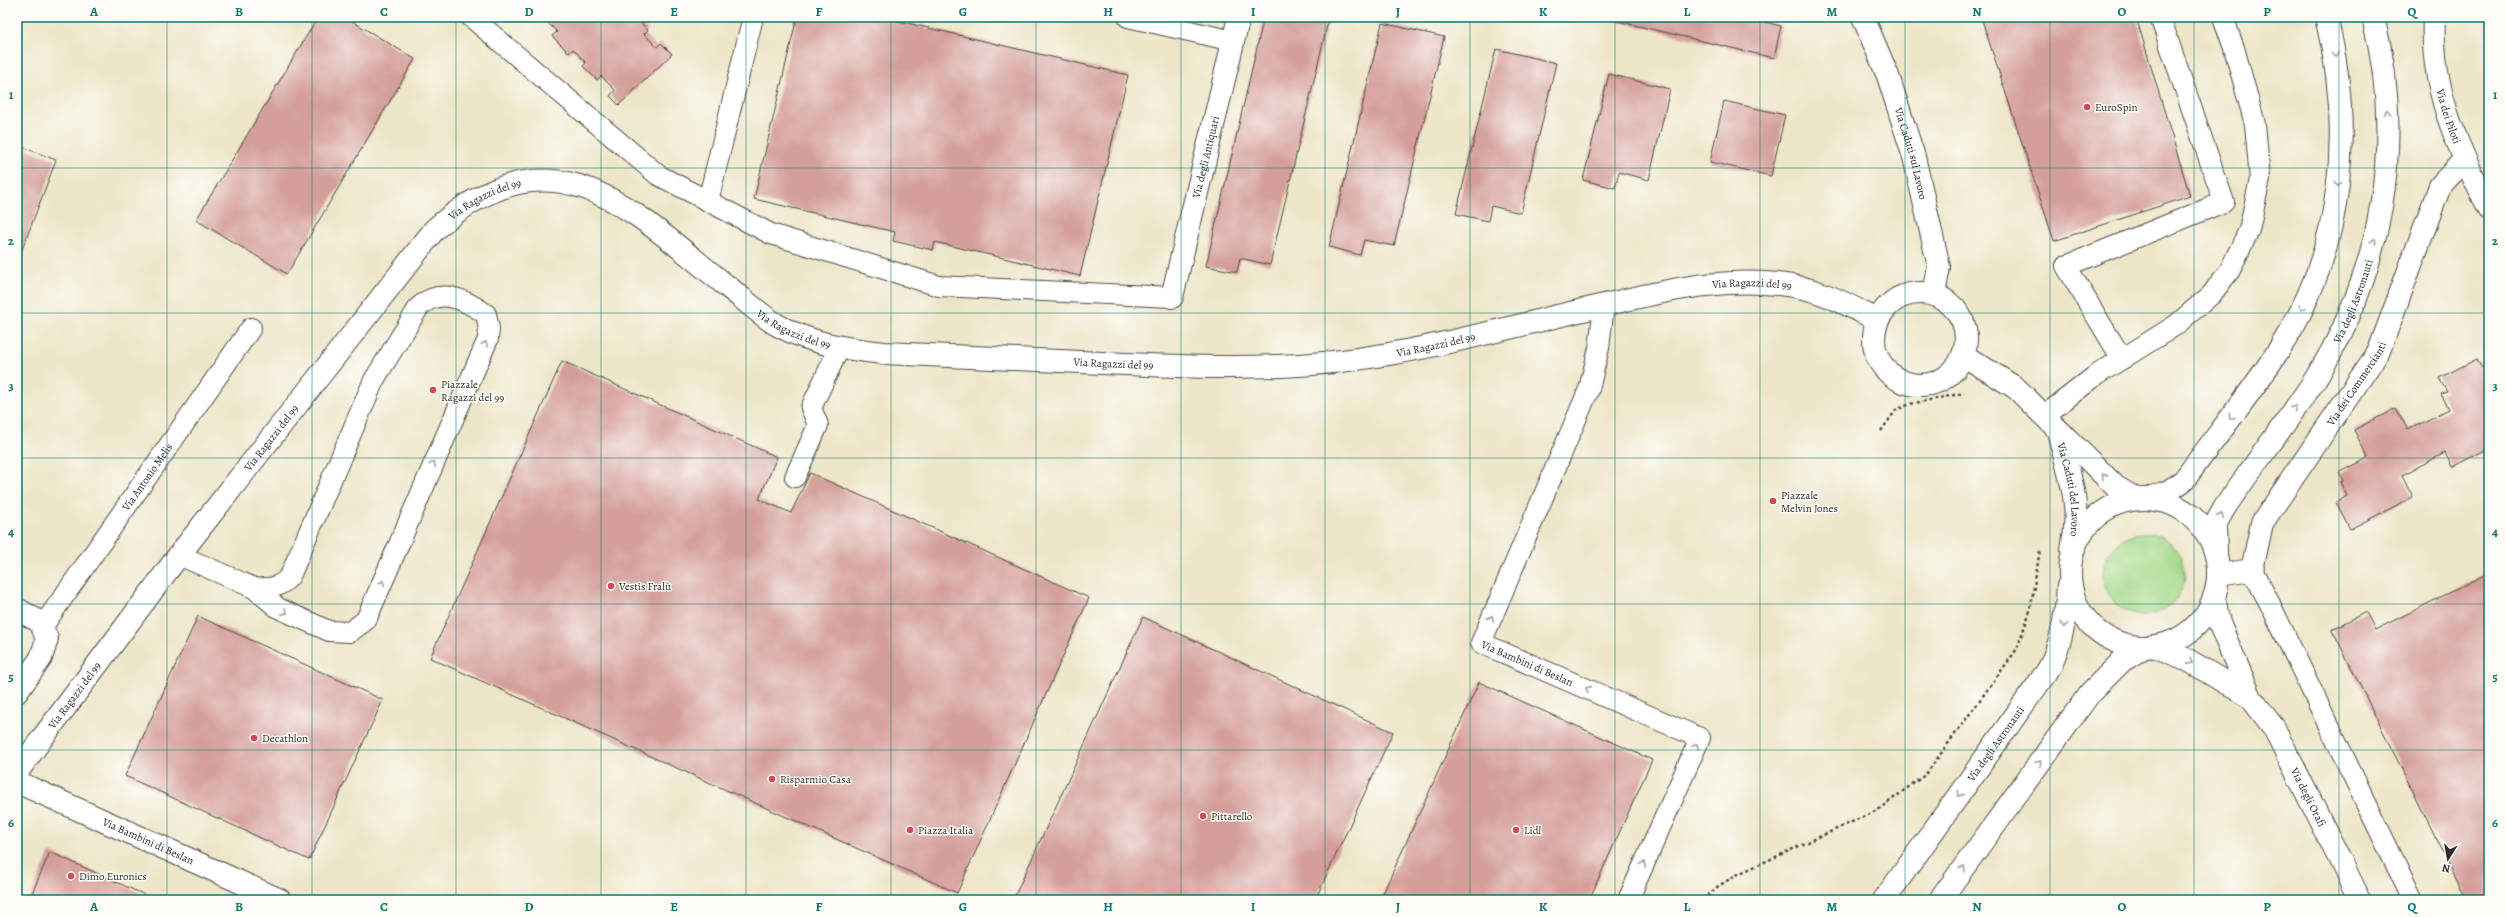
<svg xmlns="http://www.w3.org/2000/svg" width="2506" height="917" font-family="Alegreya,serif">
<rect width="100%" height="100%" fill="#fdfcf7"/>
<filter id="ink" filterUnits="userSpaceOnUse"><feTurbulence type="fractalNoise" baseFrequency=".025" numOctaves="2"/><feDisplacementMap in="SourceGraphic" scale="8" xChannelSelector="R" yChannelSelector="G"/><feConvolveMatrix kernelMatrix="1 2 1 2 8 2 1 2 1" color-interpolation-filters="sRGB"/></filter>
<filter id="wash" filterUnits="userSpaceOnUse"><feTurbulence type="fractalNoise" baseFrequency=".012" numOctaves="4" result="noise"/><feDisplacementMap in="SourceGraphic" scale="16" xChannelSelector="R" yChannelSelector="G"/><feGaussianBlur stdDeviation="0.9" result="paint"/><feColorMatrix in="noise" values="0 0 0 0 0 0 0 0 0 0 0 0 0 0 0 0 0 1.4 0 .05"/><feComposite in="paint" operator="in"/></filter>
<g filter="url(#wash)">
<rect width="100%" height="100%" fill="#ede5c7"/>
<circle fill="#a4d98a" stroke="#68825a" cx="2144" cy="574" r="41"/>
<g id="blocks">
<g fill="#d49e9a">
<path d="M 318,17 L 345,17 L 415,59 L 287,274 L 196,220 Z"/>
<path d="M 542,17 L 627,17 L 630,20 L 635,17 L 648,30 L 644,34 L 657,47 L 661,43 L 672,54 L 619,105 L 610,96 L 615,90 L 601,76 L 597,80 L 583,66 L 586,63 L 573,49 L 569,53 L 552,36 L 557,32 Z"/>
<path d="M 797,17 L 882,17 L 1128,75 L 1080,276 L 935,242 L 933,250 L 893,241 L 895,232 L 754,199 Z"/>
<path d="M 1264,17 L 1329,17 L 1270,265 L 1240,258 L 1237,272 L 1206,266 Z"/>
<path d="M 1600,17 L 1752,17 L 1752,19 L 1781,26 L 1774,58 Z"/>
<path d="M 1981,17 L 2136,17 L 2190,196 L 2054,241 Z"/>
<path d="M 1382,23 L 1444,37 L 1394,246 L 1364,240 L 1360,255 L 1329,247 Z"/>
<path d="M 1496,49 L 1556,63 L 1521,213 L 1491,206 L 1488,221 L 1456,214 Z"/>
<path d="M 1609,74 L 1670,89 L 1649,180 L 1619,172 L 1615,188 L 1583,180 Z"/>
<path d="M 1724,101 L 1785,115 L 1771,176 L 1710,162 Z"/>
<path d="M 17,145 L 56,160 L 17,263 Z"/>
<path d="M 2477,359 L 2482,368 L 2489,364 L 2489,431 L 2484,434 L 2489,448 L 2452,467 L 2445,453 L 2402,475 L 2413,497 L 2350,529 L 2336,502 L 2347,496 L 2340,482 L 2343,481 L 2339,473 L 2368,458 L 2354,430 L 2396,408 L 2408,430 L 2449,409 L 2441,394 L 2447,392 L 2439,378 Z"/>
<path d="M 562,361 L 777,457 L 759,499 L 791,513 L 810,473 L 1089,598 L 957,893 L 430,658 Z"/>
<path d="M 2489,573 L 2489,900 L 2467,900 L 2332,629 L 2366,612 L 2375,630 Z"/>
<path d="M 198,616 L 383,700 L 309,860 L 125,776 Z"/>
<path d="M 1143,617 L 1393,732 L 1315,900 L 1013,900 Z"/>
<path d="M 1479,682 L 1652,760 L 1589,900 L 1380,900 Z"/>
<path d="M 50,852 L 156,900 L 29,900 Z"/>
</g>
</g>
</g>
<g filter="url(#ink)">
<use href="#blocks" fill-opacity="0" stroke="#484742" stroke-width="1"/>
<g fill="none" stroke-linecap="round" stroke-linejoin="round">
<g stroke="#484742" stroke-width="22">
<g id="lane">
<path d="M 471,17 L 658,175 L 771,234 L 939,286 L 1172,297"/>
<path d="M 1128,17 L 1233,41"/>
<path d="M 708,201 L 753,17"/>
<path id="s1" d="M 1604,305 L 1599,348 L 1589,389 L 1481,643 L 1700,738 L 1628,900"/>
<path d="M 2122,359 L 2066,266 L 2224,202 L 2160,17"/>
<path d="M 2044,416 L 2095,376 L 2176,325 L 2211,295 L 2230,270 L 2249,230 L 2260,179 L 2255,124 L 2234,48 L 2223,17"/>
<path d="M 795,477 L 818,425 L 811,408 L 839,348"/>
<path d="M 179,555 L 254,588 C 270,589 280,588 290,576 L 374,380 L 419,307 C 440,287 464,299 486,314 L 489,329 L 488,339 L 366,620 L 350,632 L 329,631 L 278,608 L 254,588"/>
<path d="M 2252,570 L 2270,604 L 2413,900"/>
<path id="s2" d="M 43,626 L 251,328"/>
</g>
</g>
<g stroke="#484742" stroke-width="24">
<g id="street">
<path id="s3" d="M 1863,17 L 1888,76 L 1914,157 L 1939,267 L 1934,294"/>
<path id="s4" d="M 2434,17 C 2430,88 2457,147 2489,208"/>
<circle cx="1920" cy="339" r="46"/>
<path id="s5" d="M 1172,297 L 1239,17"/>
<path d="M 1963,355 L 2016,388 L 2116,487 L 2136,499"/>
<path id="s6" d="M 2058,431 C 2069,475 2082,504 2072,549"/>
<path id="s7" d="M 2218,575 L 2252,570 L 2262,523 L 2379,351 L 2440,186 L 2464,160"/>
<path d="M 17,609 L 40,622 L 47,639 L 41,658 L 17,692"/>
<path d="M 2154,646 L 2186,659 L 2251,698 L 2219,623 L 2214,597"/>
<path id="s8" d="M 2251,698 L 2274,728 L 2360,900"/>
<path id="s9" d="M 17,772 L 179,555 L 435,229 C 555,125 630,209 728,287 C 745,300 761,316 779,326 C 813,344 846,349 884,353 C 956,356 1029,359 1102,363 C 1168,366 1233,369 1299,365 C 1396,359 1490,332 1583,310 C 1652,294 1722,274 1793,286 C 1824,291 1850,306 1877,320"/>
<path id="s10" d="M 17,782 L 280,900"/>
</g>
</g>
<g stroke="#484742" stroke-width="24">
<g id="secondary">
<circle cx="2144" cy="573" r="74"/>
<path d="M 2147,499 L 2169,491 L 2184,480 C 2216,436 2251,394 2280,348 C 2344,249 2354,129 2326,17"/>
<path id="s11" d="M 2216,553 L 2215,525 L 2225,507 C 2254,464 2286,424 2314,381 C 2383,273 2405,140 2373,17"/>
<path id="s12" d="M 1884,900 L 2048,670 C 2062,643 2066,616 2068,586"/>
<path d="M 1940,900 L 2090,693 L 2122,661 L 2143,648"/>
</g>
</g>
<g stroke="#484742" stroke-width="2.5" stroke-dasharray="3 3" stroke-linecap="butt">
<path d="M 1881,431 L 1896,410 L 1910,404 L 1964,393"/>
<path d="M 1703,900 L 1717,887 L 1736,875 L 1878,810 L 1926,774 L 2017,649 L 2030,611 L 2040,550"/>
</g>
<use href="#lane" stroke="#fff" stroke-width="20"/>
<use href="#street" stroke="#fff" stroke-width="22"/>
<use href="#secondary" stroke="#fff" stroke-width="22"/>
</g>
<defs><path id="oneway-chevron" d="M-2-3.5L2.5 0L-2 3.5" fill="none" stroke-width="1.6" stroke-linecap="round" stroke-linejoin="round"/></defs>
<g stroke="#a0a0a0">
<use href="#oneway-chevron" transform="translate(2335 55) rotate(82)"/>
<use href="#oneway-chevron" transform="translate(2387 112) rotate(-93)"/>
<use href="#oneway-chevron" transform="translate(2338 184) rotate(98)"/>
<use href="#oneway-chevron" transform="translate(2374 241) rotate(-74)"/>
<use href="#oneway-chevron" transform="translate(2302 308) rotate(116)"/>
<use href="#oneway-chevron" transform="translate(485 344) rotate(-67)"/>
<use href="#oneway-chevron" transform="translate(2294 408) rotate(-55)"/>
<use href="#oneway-chevron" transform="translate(2231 417) rotate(126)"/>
<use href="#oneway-chevron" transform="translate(433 464) rotate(-67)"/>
<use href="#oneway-chevron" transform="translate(2104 476) rotate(-135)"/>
<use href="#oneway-chevron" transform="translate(2221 515) rotate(-64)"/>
<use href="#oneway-chevron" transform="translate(382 583) rotate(-67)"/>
<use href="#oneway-chevron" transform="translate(285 612) rotate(24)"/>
<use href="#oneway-chevron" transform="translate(1491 618) rotate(-67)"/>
<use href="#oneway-chevron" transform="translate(2064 625) rotate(101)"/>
<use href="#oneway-chevron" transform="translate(2190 662) rotate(29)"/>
<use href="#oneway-chevron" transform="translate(1588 689) rotate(-156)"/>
<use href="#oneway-chevron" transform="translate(1696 746) rotate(-66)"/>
<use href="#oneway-chevron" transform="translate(2039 763) rotate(-54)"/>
<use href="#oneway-chevron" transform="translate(1960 794) rotate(125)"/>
<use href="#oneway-chevron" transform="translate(1643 864) rotate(-66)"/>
<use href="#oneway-chevron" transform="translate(1963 868) rotate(-54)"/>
</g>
</g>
<path fill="none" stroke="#0f766e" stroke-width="1" stroke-opacity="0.55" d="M 167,17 L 167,900M 312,17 L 312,900M 456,17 L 456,900M 601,17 L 601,900M 746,17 L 746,900M 891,17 L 891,900M 1036,17 L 1036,900M 1181,17 L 1181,900M 1325,17 L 1325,900M 1470,17 L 1470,900M 1615,17 L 1615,900M 1760,17 L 1760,900M 1905,17 L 1905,900M 2050,17 L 2050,900M 2194,17 L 2194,900M 2339,17 L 2339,900M 17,168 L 2489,168M 17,313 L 2489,313M 17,458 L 2489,458M 17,604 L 2489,604M 17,750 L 2489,750"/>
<g fill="#d1495b" stroke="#fdfcf7" stroke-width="1.5">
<circle cx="2087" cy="107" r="4"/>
<circle cx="433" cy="390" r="4"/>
<circle cx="1773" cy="501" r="4"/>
<circle cx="611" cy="586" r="4"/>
<circle cx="254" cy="738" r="4"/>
<circle cx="772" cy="779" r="4"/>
<circle cx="1203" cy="816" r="4"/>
<circle cx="910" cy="830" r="4"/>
<circle cx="1516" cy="830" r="4"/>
<circle cx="71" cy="876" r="4"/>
</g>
<g text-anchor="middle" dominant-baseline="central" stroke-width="3" stroke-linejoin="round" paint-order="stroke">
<g font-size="11" fill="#2b2b2b" stroke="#fdfcf7" text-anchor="start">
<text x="2095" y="107">EuroSpin</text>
<text x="441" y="384">Piazzale<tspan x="441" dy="13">Ragazzi del 99</tspan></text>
<text x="1781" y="495">Piazzale<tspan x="1781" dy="13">Melvin Jones</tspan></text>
<text x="619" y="586">Vestis Fralù</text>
<text x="262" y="738">Decathlon</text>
<text x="780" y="779">Risparmio Casa</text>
<text x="1211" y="816">Pittarello</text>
<text x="918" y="830">Piazza Italia</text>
<text x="1524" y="830">Lidl</text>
<text x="79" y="876">Dimo Euronics</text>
</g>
<g font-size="11" fill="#2b2b2b" stroke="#fdfcf7">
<text stroke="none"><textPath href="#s4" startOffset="101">Via dei Piloti</textPath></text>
<text stroke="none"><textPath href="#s3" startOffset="145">Via Caduti sul Lavoro</textPath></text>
<text stroke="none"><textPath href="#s5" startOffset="144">Via degli Antiquari</textPath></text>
<text stroke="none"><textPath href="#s9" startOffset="744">Via Ragazzi del 99</textPath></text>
<text stroke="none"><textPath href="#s9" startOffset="2074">Via Ragazzi del 99</textPath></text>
<text stroke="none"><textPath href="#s11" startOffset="292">Via degli Astronauti</textPath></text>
<text stroke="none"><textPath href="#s9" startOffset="1103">Via Ragazzi del 99</textPath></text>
<text stroke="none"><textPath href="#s9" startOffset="1751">Via Ragazzi del 99</textPath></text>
<text stroke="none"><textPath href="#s9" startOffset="1427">Via Ragazzi del 99</textPath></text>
<text stroke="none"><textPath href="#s7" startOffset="251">Via dei Commercianti</textPath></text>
<text stroke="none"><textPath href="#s9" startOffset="420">Via Ragazzi del 99</textPath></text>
<text stroke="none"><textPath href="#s2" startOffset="182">Via Antonio Melis</textPath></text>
<text stroke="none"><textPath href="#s6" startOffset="60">Via Caduti del Lavoro</textPath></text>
<text stroke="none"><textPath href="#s1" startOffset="412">Via Bambini di Beslan</textPath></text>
<text stroke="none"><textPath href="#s9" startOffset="96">Via Ragazzi del 99</textPath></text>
<text stroke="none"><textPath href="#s12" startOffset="192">Via degli Astronauti</textPath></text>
<text stroke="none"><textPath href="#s8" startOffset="115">Via degli Orafi</textPath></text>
<text stroke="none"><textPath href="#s10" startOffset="144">Via Bambini di Beslan</textPath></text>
</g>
</g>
<rect width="2506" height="917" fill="none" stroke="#fdfcf7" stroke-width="44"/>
<g transform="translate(2448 859) rotate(191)" stroke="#fdfcf7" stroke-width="3" paint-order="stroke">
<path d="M0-3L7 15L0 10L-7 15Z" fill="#2b2b2b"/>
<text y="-6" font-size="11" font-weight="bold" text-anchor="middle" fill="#2b2b2b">N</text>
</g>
<rect x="22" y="22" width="2462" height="873" fill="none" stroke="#0f766e" stroke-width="1.5"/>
<g font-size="13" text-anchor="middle" font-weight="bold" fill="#0f766e">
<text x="94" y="16">A</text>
<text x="239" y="16">B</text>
<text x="384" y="16">C</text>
<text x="529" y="16">D</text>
<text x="674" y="16">E</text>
<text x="819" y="16">F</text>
<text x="963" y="16">G</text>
<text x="1108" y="16">H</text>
<text x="1253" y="16">I</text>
<text x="1398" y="16">J</text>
<text x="1543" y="16">K</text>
<text x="1687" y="16">L</text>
<text x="1832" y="16">M</text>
<text x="1977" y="16">N</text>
<text x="2122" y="16">O</text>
<text x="2267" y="16">P</text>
<text x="2412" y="16">Q</text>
<text x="11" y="99">1</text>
<text x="2495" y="99">1</text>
<text x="11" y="245">2</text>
<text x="2495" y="245">2</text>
<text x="11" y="390">3</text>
<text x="2495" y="390">3</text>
<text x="11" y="536">4</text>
<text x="2495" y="536">4</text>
<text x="11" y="681">5</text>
<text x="2495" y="681">5</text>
<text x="11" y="827">6</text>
<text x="2495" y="827">6</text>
<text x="94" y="911">A</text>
<text x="239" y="911">B</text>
<text x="384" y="911">C</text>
<text x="529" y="911">D</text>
<text x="674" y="911">E</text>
<text x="819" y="911">F</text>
<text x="963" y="911">G</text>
<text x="1108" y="911">H</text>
<text x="1253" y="911">I</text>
<text x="1398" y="911">J</text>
<text x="1543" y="911">K</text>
<text x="1687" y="911">L</text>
<text x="1832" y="911">M</text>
<text x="1977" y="911">N</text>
<text x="2122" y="911">O</text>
<text x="2267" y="911">P</text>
<text x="2412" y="911">Q</text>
</g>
</svg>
